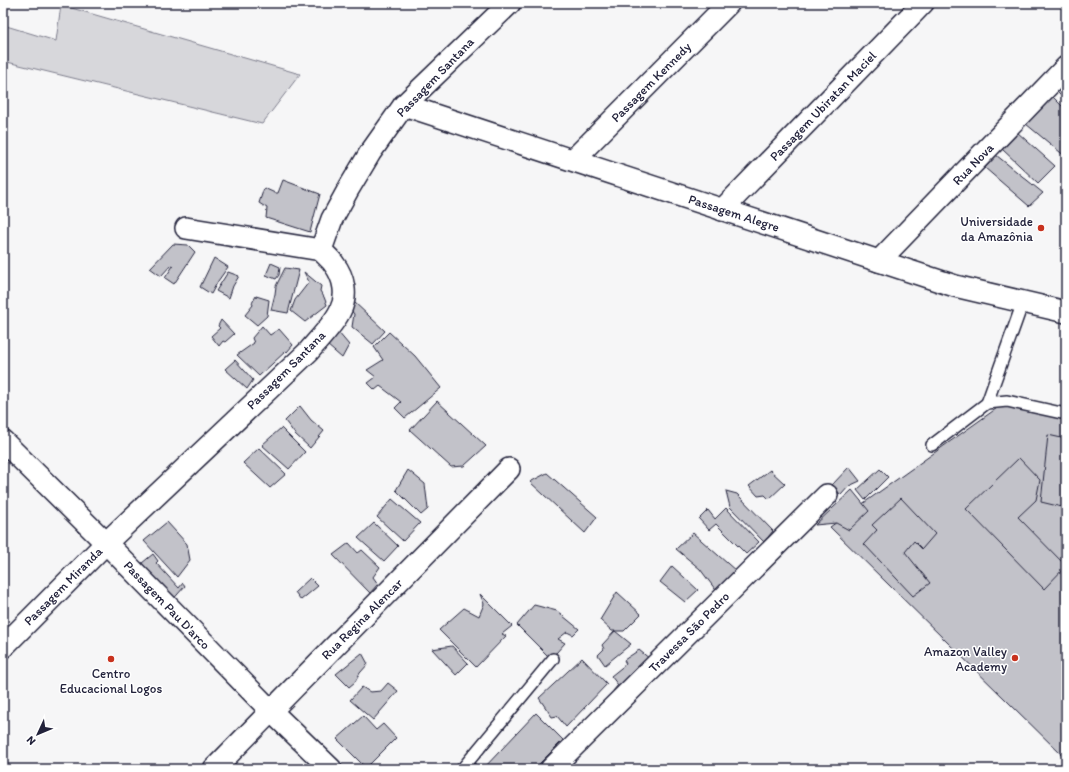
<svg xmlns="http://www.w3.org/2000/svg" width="1069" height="772" font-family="Itim,sans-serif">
<rect width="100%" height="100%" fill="#f6f6f7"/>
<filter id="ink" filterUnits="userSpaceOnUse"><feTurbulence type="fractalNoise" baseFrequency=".025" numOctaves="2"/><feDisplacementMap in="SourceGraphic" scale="8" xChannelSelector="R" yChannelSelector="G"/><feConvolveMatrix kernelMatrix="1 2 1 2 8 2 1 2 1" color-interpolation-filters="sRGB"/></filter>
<g filter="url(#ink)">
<path fill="#d7d7db" stroke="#7c7c8b" d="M 61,5 L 300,74 L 262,124 L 3,61 L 3,25 L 56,41 Z"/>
<g fill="#c2c2c9" stroke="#22223b">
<path d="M 1064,81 L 1066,83 L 1066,101 L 1056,91 Z"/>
<path d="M 1053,97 L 1066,110 L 1066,157 L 1026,124 Z"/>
<path d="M 1017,132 L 1055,166 L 1038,183 L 1002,149 Z"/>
<path d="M 996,155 L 1043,193 L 1029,206 L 985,168 Z"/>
<path d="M 283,180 L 320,194 L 310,232 L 266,218 L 267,208 L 259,203 L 264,188 L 275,193 L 278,193 Z"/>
<path d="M 173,244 L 188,245 L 195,252 L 174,284 L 165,278 L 173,266 L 171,265 L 161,276 L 150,268 Z"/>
<path d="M 214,258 L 228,267 L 218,281 L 211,294 L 200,287 Z"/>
<path d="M 271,263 L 280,267 L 279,275 L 276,279 L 266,275 Z"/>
<path d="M 285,268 L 299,270 L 288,313 L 271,310 L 275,294 L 276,286 Z"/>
<path d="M 228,272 L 239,276 L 233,286 L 229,298 L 216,291 Z"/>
<path d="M 304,272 L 321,286 L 320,291 L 324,297 L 327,305 L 305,322 L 291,311 L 295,300 L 309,282 Z"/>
<path d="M 256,296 L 269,300 L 267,316 L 257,325 L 245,315 L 253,305 L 252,303 Z"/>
<path d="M 353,301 L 385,331 L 373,344 L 352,327 L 354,314 L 350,309 Z"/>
<path d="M 221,320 L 234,334 L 225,342 L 223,341 L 219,346 L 211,336 L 220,328 L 218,326 Z"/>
<path d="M 262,326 L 270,335 L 279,329 L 293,345 L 287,352 L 286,351 L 259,376 L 237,355 L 254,343 L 252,338 Z"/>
<path d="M 338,332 L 349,345 L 342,358 L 327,345 Z"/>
<path d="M 389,332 L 415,356 L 441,388 L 405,418 L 395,408 L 401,402 L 380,386 L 375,390 L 368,383 L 376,377 L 367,370 L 383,360 L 374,347 Z"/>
<path d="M 235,360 L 253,380 L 247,389 L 225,369 Z"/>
<path d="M 437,401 L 486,446 L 464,466 L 451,467 L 410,430 Z"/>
<path d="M 1007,401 L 1066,413 L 1066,759 L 830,527 Z"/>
<path d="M 300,406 L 311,420 L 324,431 L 310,448 L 295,434 L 285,421 Z"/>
<path d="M 281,428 L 305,452 L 289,469 L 262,445 Z"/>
<path d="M 1048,435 L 1066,439 L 1066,508 L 1041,502 Z"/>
<path d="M 259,448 L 286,474 L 270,488 L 243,463 Z"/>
<path d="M 1019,458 L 1040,480 L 1036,500 L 1018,517 L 1066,566 L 1044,589 L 966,509 Z"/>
<path d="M 849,467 L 860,481 L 849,486 L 841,495 L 832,485 Z"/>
<path d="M 880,469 L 888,477 L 865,500 L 857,490 Z"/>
<path d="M 408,470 L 425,484 L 428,509 L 421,515 L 396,490 Z"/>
<path d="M 770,470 L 785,484 L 769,499 L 765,495 L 758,496 L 749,486 Z"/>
<path d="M 547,473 L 597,517 L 585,533 L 530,482 Z"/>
<path d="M 852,490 L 869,511 L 849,530 L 836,523 L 815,525 Z"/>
<path d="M 726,491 L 737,494 L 773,531 L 764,542 L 730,507 Z"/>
<path d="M 901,498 L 935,534 L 922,549 L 914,541 L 905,552 L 930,583 L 913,596 L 864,544 L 877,530 L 872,525 Z"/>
<path d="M 392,499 L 420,523 L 403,541 L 377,517 Z"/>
<path d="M 726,508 L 759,542 L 746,554 L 716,524 L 709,530 L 699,519 L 708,510 L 715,519 Z"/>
<path d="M 167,522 L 187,544 L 190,560 L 177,577 L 144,541 Z"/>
<path d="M 374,523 L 398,546 L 384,561 L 358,538 Z"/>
<path d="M 693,533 L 736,571 L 718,593 L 700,569 L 676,549 Z"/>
<path d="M 349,543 L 358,553 L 362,550 L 380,567 L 373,577 L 378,584 L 370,593 L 333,555 Z"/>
<path d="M 153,554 L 158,561 L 156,563 L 179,588 L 183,583 L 185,586 L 170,603 L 136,568 Z"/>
<path d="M 672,566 L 698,590 L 685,602 L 660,582 Z"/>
<path d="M 310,578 L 318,586 L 301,600 L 295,592 Z"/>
<path d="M 617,592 L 641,614 L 624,631 L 612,631 L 600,620 Z"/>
<path d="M 480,594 L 512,626 L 502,634 L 506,636 L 476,667 L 439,630 L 464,608 L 479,616 L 484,604 Z"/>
<path d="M 534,605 L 557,611 L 579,629 L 573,635 L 567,632 L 558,639 L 565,643 L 556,653 L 548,656 L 517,625 Z"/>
<path d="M 615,631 L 631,644 L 605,665 L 598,655 L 604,649 L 602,645 Z"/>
<path d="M 452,646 L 468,663 L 456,675 L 432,649 Z"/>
<path d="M 639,650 L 650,659 L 617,694 L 613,691 L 618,685 L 611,676 L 626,664 L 624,660 Z"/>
<path d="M 362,653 L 368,664 L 360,673 L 355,682 L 349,687 L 336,674 Z"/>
<path d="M 582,658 L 607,684 L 566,727 L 557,716 L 552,717 L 539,698 Z"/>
<path d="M 388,683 L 398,691 L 373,720 L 350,700 L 362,687 L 370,692 L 381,691 Z"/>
<path d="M 536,713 L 563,740 L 534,769 L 483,769 Z"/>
<path d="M 363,716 L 376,730 L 383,724 L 396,738 L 366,768 L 337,739 Z"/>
</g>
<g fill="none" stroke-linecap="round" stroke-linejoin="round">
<g stroke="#22223b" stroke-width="14">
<g id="lane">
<path d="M 987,403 L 1023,302"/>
<path d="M 932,445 L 987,403 L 1007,401 L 1066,414"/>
<path d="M 462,769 L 553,659"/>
</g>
</g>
<g stroke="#22223b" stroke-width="24">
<g id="street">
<path d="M 404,105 L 955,286 L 1066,312"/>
<path d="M 573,160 L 729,3"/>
<path d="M 722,210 L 923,3"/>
<path d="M 186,228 L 321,250"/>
<path d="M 879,261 L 1066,67"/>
<path d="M 3,441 L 106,543 L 271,711 L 331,769"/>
<path d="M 3,647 L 106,543 L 309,351 C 318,340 334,324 340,311 C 348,296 344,277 334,264 C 331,259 325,255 321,250 L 332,219 L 349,188 L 370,153 L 404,105 L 510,3"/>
<path d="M 214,769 L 509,469"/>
<path d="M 551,769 L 827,495"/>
</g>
</g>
<use href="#lane" stroke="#fff" stroke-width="11"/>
<use href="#street" stroke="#fff" stroke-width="21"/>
</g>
</g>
<g fill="#c8321e" stroke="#fff" stroke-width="1.5">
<circle cx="1041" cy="228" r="4"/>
<circle cx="1015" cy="658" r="4"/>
<circle cx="111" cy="659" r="4"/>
</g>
<g text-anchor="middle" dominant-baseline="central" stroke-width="3" stroke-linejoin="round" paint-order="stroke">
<g font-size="13" fill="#22223b" stroke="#fff">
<text transform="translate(435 77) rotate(-46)">Passagem Santana</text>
<text transform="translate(651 82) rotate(-45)">Passagem Kennedy</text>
<text transform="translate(823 106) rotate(-46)">Passagem Ubiratan Maciel</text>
<text transform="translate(973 164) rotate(-46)">Rua Nova</text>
<text transform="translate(734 213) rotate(18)">Passagem Alegre</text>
<text transform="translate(286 370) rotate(-45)">Passagem Santana</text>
<text transform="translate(63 586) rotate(-45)">Passagem Miranda</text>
<text transform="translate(167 605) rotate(46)">Passagem Pau D'arco</text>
<text transform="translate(362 619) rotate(-45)">Rua Regina Alencar</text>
<text transform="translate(689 632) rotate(-45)">Travessa São Pedro</text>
</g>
<g font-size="13" fill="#22223b" stroke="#fff" text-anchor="end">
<text x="1033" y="221">Universidade<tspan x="1033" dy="15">da Amazônia</tspan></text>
<text x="1007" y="651">Amazon Valley<tspan x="1007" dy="15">Academy</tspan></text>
<text x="111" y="673" text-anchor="middle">Centro<tspan x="111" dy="15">Educacional Logos</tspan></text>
</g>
</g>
<rect width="1069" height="772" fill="none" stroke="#fff" stroke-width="16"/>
<rect x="8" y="8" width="1053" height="756" fill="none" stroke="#22223b" stroke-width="1.5" filter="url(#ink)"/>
<g transform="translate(38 734) rotate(226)" stroke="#ffffff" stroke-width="3" paint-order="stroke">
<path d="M0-3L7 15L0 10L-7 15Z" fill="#22223b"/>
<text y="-6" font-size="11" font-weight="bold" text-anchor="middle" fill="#22223b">N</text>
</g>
</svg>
